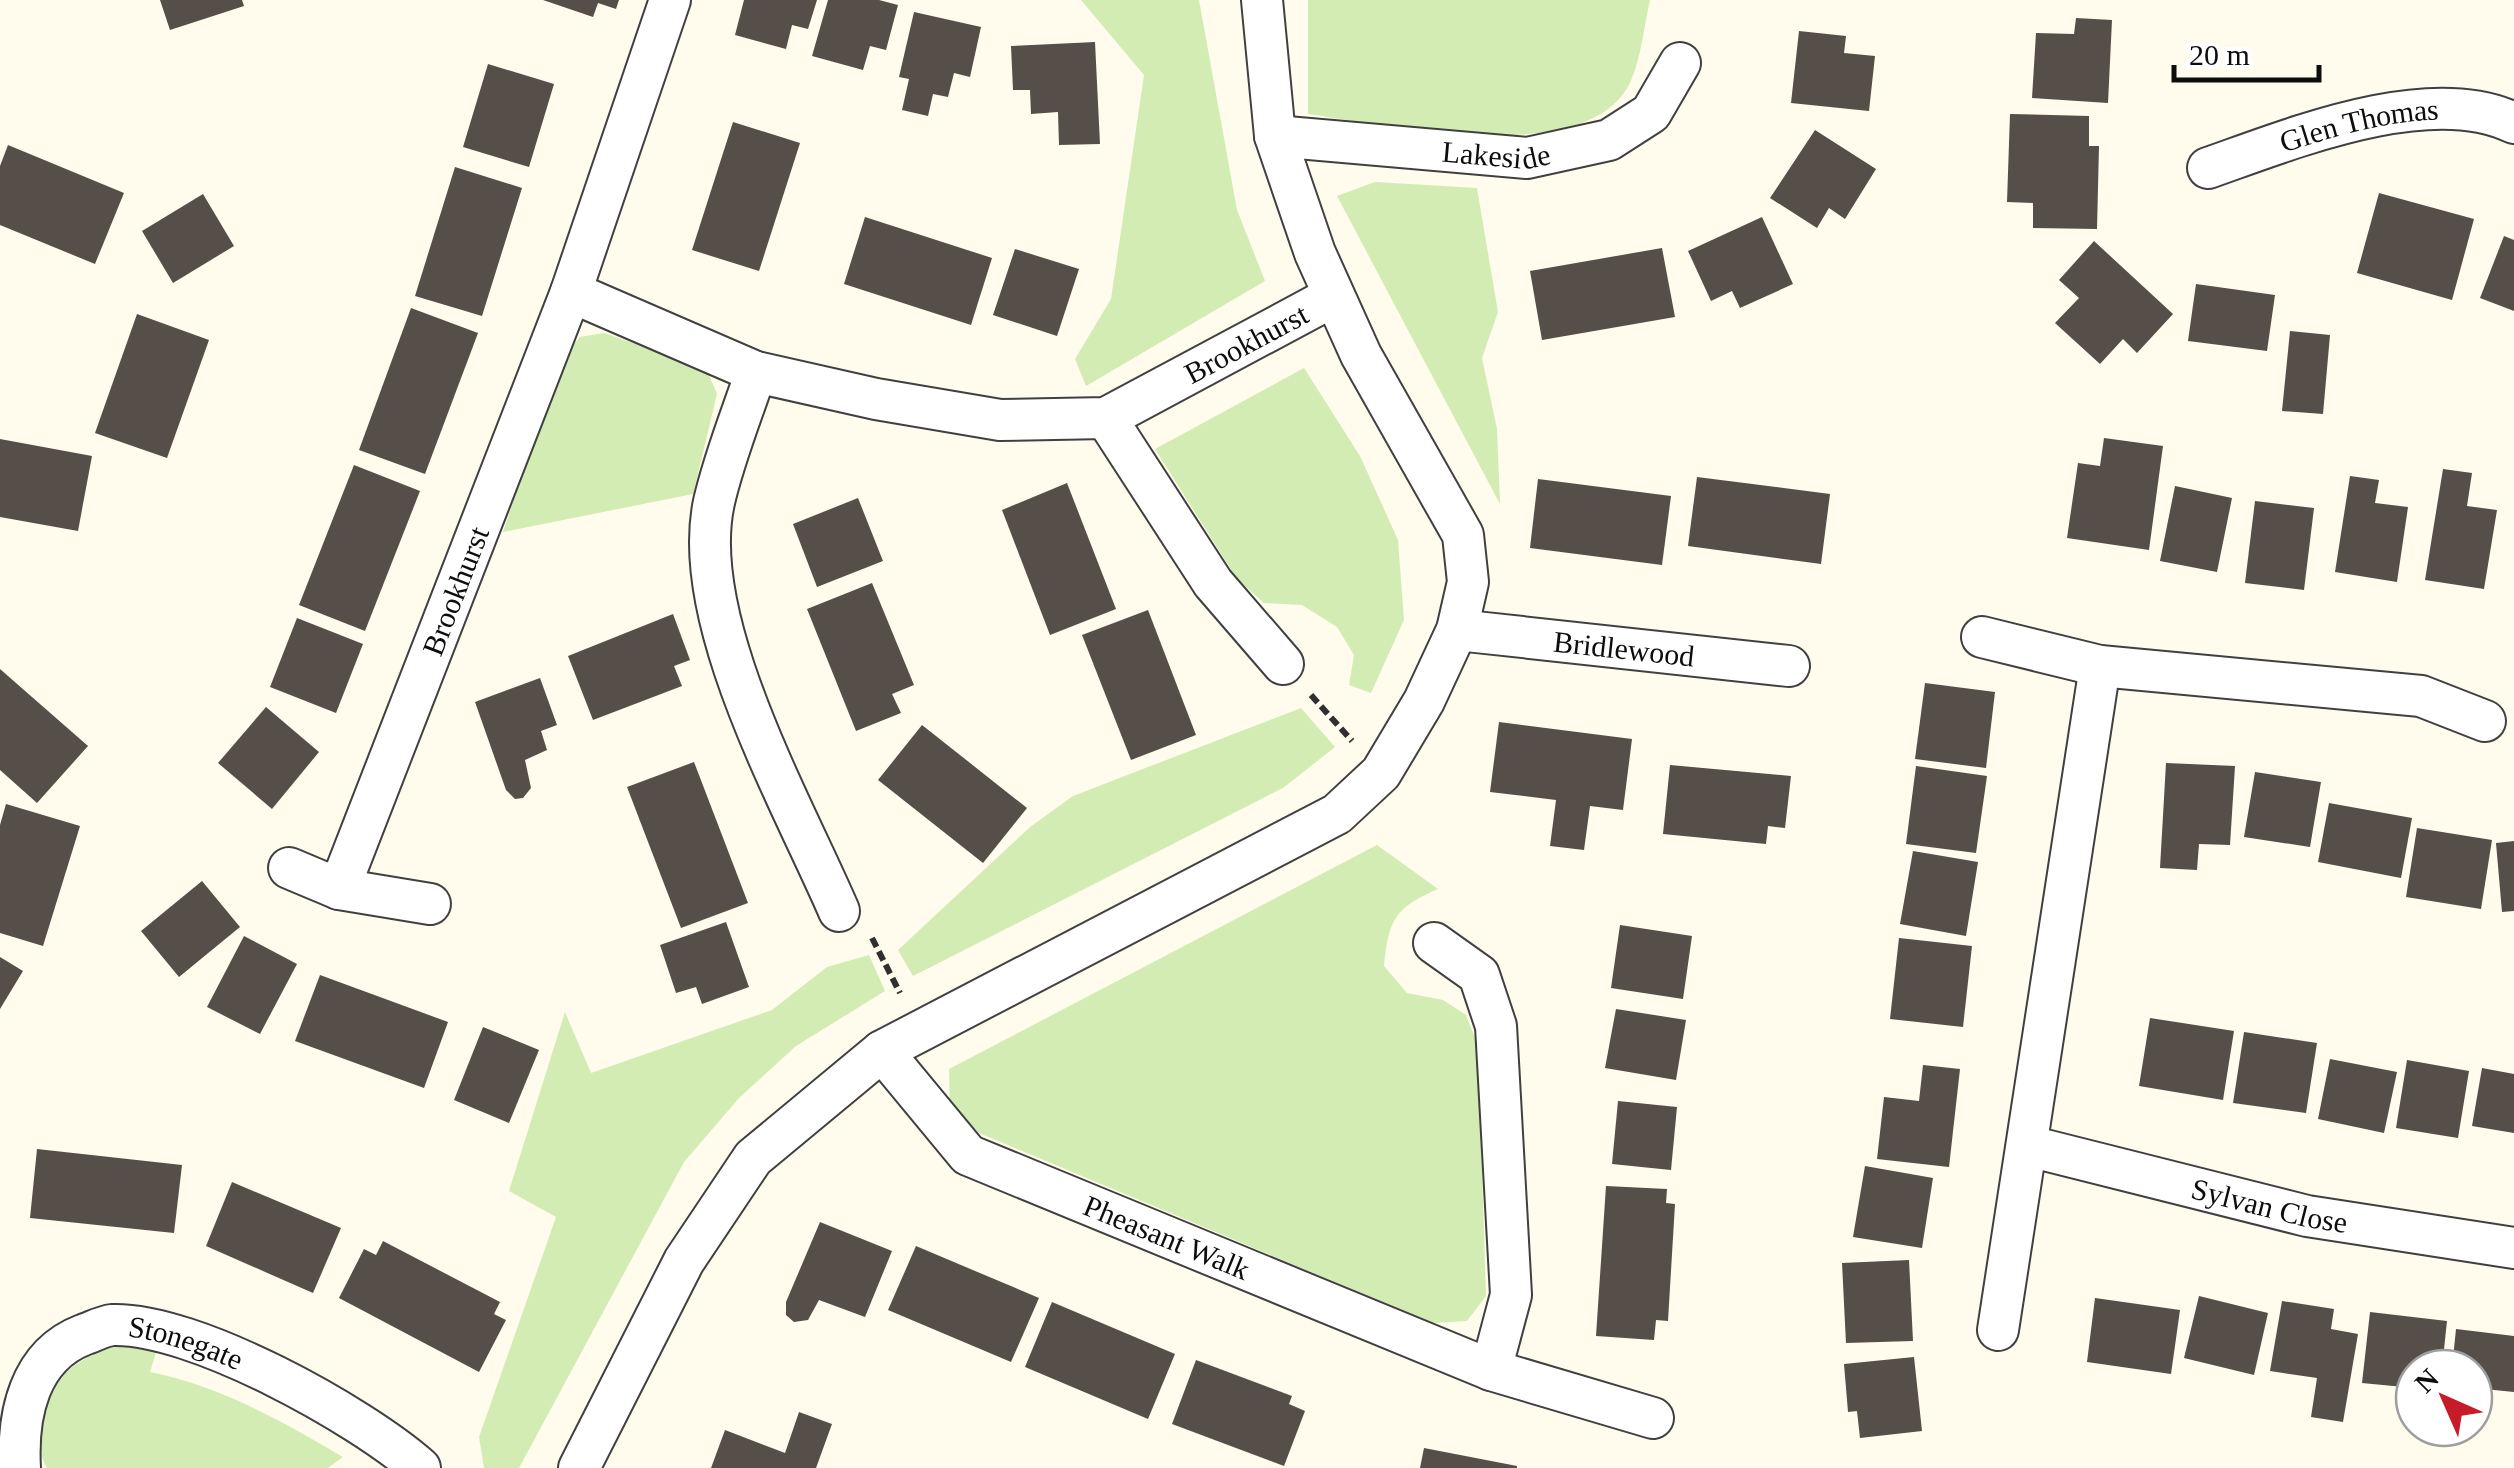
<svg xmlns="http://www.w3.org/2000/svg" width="2514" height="1468" font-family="Georgia,serif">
<rect width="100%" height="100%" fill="#fffbed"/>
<g fill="#d3ecb4">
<path d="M 1081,0 L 1199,0 L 1237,210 L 1265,281 L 1086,386 L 1075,359 L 1111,299 L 1144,75 Z"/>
<path d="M 1308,0 L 1650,0 C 1644,26 1641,59 1630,83 C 1587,170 1384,125 1308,114 Z"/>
<path d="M 1375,182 L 1477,188 L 1498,312 L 1482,358 L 1497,429 L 1500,504 L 1337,196 Z"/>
<path d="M 604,333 L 706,368 L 717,394 L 693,494 L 503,532 L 560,360 L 580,337 Z"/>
<path d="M 1304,368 L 1360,456 L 1398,540 L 1404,620 L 1371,693 L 1349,685 L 1354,655 L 1337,627 L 1302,605 L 1264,603 L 1237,579 L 1155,449 Z"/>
<path d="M 1301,708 L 1335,747 L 1283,788 L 913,976 L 898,950 L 1030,827 L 1073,796 Z"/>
<path d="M 1377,845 L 1438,889 C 1394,908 1389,920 1384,966 L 1407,993 L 1443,1000 L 1466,1015 L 1478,1045 L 1486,1296 L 1467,1321 L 1433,1323 L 979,1133 L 950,1104 L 949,1069 Z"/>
<path d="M 869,955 L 885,991 L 796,1046 L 739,1098 L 684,1162 L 519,1468 L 484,1468 L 479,1437 L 556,1217 L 509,1191 L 565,1012 L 591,1073 L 772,1010 L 827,967 Z"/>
<path d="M 120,1343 L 156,1352 L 150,1372 C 218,1385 284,1422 343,1457 L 328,1468 L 47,1468 C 12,1405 65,1362 120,1343 Z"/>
</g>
<g fill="#564e49">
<path d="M 160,0 L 242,0 L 244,6 L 170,30 Z"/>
<path d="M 543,0 L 619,0 L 616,9 L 598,3 L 593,17 Z"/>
<path d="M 744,0 L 817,0 L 808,29 L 792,25 L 786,49 L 735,35 Z"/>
<path d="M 828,0 L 879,0 L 898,5 L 886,50 L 870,46 L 863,70 L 812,56 Z"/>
<path d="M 914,12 L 981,27 L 970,77 L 954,73 L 948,97 L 933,94 L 928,116 L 902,110 L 909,79 L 899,77 Z"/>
<path d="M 2076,18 L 2112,20 L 2108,103 L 2032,98 L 2036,33 L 2074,34 Z"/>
<path d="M 1799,31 L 1846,36 L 1844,53 L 1875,56 L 1869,111 L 1791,103 Z"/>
<path d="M 1095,42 L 1100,144 L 1059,145 L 1058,112 L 1031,114 L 1030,90 L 1013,90 L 1011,46 Z"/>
<path d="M 488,64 L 554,84 L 529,167 L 463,147 Z"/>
<path d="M 2010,114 L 2089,116 L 2089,146 L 2099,146 L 2097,229 L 2033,228 L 2033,203 L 2007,202 Z"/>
<path d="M 733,122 L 800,143 L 759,271 L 692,250 Z"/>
<path d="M 1815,130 L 1876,169 L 1845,219 L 1829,208 L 1817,228 L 1770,198 Z"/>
<path d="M 8,145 L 124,193 L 95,264 L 0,225 L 0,166 Z"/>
<path d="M 455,167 L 522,188 L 482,316 L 415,296 Z"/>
<path d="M 2379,193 L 2474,219 L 2452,300 L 2357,273 Z"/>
<path d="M 203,194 L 234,246 L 173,283 L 142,231 Z"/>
<path d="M 865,217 L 992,258 L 971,325 L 844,284 Z"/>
<path d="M 1762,217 L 1793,284 L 1740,308 L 1732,291 L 1711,301 L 1688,251 Z"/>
<path d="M 2504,236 L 2514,240 L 2514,311 L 2480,298 Z"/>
<path d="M 2094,241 L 2173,314 L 2137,353 L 2123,339 L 2100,364 L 2055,323 L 2079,298 L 2059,280 Z"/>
<path d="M 1662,248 L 1675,317 L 1542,340 L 1530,271 Z"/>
<path d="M 1015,249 L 1079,269 L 1057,336 L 993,315 Z"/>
<path d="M 2196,284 L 2275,295 L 2267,351 L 2188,341 Z"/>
<path d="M 411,308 L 478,333 L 425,474 L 359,450 Z"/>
<path d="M 137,314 L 209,340 L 167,458 L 95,433 Z"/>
<path d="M 2290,331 L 2330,335 L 2323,414 L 2282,411 Z"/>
<path d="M 2104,438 L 2163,446 L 2149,550 L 2067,538 L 2078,463 L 2100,466 Z"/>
<path d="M 0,439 L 92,456 L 78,531 L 0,517 Z"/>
<path d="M 354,465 L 420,491 L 365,631 L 299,605 Z"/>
<path d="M 2443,469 L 2472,473 L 2467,506 L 2497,510 L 2484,589 L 2425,580 Z"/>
<path d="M 2350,476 L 2379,480 L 2375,503 L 2408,507 L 2397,582 L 2335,572 Z"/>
<path d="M 1697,477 L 1830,494 L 1821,564 L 1688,546 Z"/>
<path d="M 1538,479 L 1671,496 L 1662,565 L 1530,548 Z"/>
<path d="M 1067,483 L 1116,609 L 1050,635 L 1002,510 Z"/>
<path d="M 2175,486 L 2232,498 L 2217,572 L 2160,561 Z"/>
<path d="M 858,498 L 883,561 L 817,587 L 793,524 Z"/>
<path d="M 2255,501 L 2314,508 L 2304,590 L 2245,583 Z"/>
<path d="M 872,583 L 914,685 L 892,694 L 901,713 L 856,731 L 807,609 Z"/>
<path d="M 1148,610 L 1196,735 L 1131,760 L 1082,635 Z"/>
<path d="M 673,614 L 690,660 L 674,666 L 682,686 L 593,720 L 568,656 Z"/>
<path d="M 297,618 L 363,644 L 336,713 L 270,687 Z"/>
<path d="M 0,669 L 88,746 L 37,803 L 0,770 Z"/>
<path d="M 540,678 L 557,725 L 541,731 L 547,750 L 525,760 L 531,788 L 523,798 L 515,799 L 506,790 L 475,702 Z"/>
<path d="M 1925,683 L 1995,692 L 1986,768 L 1915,759 Z"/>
<path d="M 266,707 L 319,752 L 272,809 L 218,763 Z"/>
<path d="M 1499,722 L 1632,739 L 1623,810 L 1590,806 L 1584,850 L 1550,846 L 1556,800 L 1490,792 Z"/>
<path d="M 922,725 L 1027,808 L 983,863 L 878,780 Z"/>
<path d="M 694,762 L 748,903 L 681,928 L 627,787 Z"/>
<path d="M 2166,763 L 2235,766 L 2230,845 L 2199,844 L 2197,870 L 2160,868 Z"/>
<path d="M 1670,765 L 1791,776 L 1785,828 L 1768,826 L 1766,844 L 1663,834 Z"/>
<path d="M 1916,766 L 1987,776 L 1976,853 L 1906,844 Z"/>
<path d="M 2255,772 L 2321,782 L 2310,847 L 2244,837 Z"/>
<path d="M 2329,803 L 2412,818 L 2401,878 L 2318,862 Z"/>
<path d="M 6,804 L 80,826 L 43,946 L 0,933 L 0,825 Z"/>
<path d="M 2417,828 L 2492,840 L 2481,909 L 2406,897 Z"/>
<path d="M 2514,841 L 2514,911 L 2502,912 L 2496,843 Z"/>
<path d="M 1913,851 L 1978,862 L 1966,936 L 1900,924 Z"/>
<path d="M 202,881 L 240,927 L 179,977 L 141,931 Z"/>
<path d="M 726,922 L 749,987 L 702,1004 L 696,987 L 676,993 L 660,945 Z"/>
<path d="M 1620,925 L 1692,936 L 1683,999 L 1611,988 Z"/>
<path d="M 244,936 L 297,964 L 260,1034 L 207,1007 Z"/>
<path d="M 1899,938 L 1972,946 L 1963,1027 L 1890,1019 Z"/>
<path d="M 0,957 L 23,971 L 0,1009 Z"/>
<path d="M 320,975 L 448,1022 L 424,1088 L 295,1041 Z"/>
<path d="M 1616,1009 L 1686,1020 L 1676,1080 L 1605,1068 Z"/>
<path d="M 2150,1018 L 2234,1031 L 2223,1100 L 2139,1086 Z"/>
<path d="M 483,1027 L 539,1050 L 509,1123 L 454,1100 Z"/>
<path d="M 2244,1032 L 2317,1043 L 2306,1113 L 2233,1103 Z"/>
<path d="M 2330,1059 L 2397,1072 L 2384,1133 L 2318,1119 Z"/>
<path d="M 2407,1060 L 2469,1071 L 2458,1138 L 2396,1128 Z"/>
<path d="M 1923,1065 L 1960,1069 L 1949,1167 L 1877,1159 L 1884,1097 L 1919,1101 Z"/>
<path d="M 2482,1068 L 2514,1074 L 2514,1133 L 2472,1126 Z"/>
<path d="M 1618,1101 L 1677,1107 L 1671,1170 L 1612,1164 Z"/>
<path d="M 37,1149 L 182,1165 L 174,1233 L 30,1218 Z"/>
<path d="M 1865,1166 L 1933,1178 L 1922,1248 L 1853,1237 Z"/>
<path d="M 232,1182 L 341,1228 L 313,1293 L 206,1246 Z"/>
<path d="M 1606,1186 L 1667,1189 L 1666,1203 L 1675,1204 L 1668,1321 L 1656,1320 L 1654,1340 L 1596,1336 Z"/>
<path d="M 820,1222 L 892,1251 L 865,1317 L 819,1300 L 808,1320 L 794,1322 L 786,1315 L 786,1302 Z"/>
<path d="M 383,1241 L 500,1302 L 494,1314 L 506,1320 L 479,1372 L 339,1298 L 364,1249 L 376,1255 Z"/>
<path d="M 916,1246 L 1039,1298 L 1011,1362 L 888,1310 Z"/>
<path d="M 1909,1260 L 1913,1341 L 1846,1343 L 1842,1263 Z"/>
<path d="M 2199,1296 L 2268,1313 L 2254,1375 L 2184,1358 Z"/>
<path d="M 2095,1298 L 2180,1310 L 2171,1374 L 2087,1362 Z"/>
<path d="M 2282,1301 L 2334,1309 L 2331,1329 L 2358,1334 L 2343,1422 L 2311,1417 L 2317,1378 L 2270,1371 Z"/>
<path d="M 1052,1302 L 1175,1354 L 1148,1419 L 1025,1367 Z"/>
<path d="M 2370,1312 L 2447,1321 L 2442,1368 L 2414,1368 L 2414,1388 L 2362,1383 Z"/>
<path d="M 2456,1329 L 2514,1336 L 2514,1392 L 2474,1388 L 2474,1368 L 2452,1368 Z"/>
<path d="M 1914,1357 L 1922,1431 L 1860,1438 L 1857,1411 L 1848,1412 L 1844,1364 Z"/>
<path d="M 1196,1360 L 1292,1396 L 1289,1404 L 1305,1411 L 1284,1466 L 1172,1424 Z"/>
<path d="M 799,1412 L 832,1424 L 816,1468 L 711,1468 L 725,1430 L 785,1453 Z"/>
<path d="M 1424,1448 L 1517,1466 L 1517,1468 L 1420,1468 Z"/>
</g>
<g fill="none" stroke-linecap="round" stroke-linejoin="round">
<g stroke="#404040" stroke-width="44">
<g id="street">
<path id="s1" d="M 1275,136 L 1527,158 L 1609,140 L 1651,113 L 1680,63"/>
<path id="s2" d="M 2208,168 C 2291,139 2429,82 2514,123"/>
<path id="s3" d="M 571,292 L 756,372 L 876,399 L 1000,420 L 1106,418 L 1332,297"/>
<path d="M 756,372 C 742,414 724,458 714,502 C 688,620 792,802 839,911"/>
<path d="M 1106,418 L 1213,583 L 1283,664"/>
<path id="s4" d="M 1457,630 L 1789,666"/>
<path d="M 1982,637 L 2100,666 L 2421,696 L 2485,721"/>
<path d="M 289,868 L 339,889 L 430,904"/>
<path id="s5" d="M 339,889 L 571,292 L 670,0"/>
<path d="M 1434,943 L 1479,975 L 1496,1026 L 1511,1295 L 1491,1370"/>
<path id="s6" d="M 882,1051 L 968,1155 L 1491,1370 L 1653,1418"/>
<path id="s7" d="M 2029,1146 L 2307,1216 L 2514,1248"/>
<path d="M 1998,1330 L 2100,666"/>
<path id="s8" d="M 20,1468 C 17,1415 29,1356 83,1335 C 92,1332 103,1326 112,1325 C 193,1322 360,1415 420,1468"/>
<path d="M 579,1468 L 684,1261 L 753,1158 L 882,1051 L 1337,814 L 1381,773 L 1424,701 L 1457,630 L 1468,582 L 1463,535 L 1361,355 L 1315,253 L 1275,136 L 1262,0"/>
</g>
</g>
<g stroke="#2f2f2f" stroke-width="6" stroke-dasharray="10 5" stroke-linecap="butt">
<path d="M 1311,695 L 1352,741"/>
<path d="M 872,938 L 900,993"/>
</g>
<use href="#street" stroke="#fff" stroke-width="40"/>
</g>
<g text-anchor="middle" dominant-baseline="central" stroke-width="10" stroke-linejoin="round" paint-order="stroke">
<g font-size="30" fill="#0d0d0d" stroke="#fff">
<text stroke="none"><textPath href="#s2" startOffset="158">Glen Thomas</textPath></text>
<text stroke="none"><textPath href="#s1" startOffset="222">Lakeside</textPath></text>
<text stroke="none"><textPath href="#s3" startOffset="715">Brookhurst</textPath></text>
<text stroke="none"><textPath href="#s5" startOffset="320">Brookhurst</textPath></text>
<text stroke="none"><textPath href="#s4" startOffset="168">Bridlewood</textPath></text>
<text stroke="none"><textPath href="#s7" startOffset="248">Sylvan Close</textPath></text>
<text stroke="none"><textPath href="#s6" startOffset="350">Pheasant Walk</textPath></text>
<text stroke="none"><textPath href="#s8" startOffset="265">Stonegate</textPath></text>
</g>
</g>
<g transform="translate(2444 1398) rotate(315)"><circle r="48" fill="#ffffff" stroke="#9e9e9e" stroke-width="2.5"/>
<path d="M0-8L18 38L0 25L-18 38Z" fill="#c61c2a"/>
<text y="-15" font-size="28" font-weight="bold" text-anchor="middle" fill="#0d0d0d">N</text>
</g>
<path d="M2174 65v15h145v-15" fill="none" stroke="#0d0d0d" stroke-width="5"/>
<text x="2189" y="65" font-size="30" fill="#0d0d0d" stroke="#ffffff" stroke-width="8" paint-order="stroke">20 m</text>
</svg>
